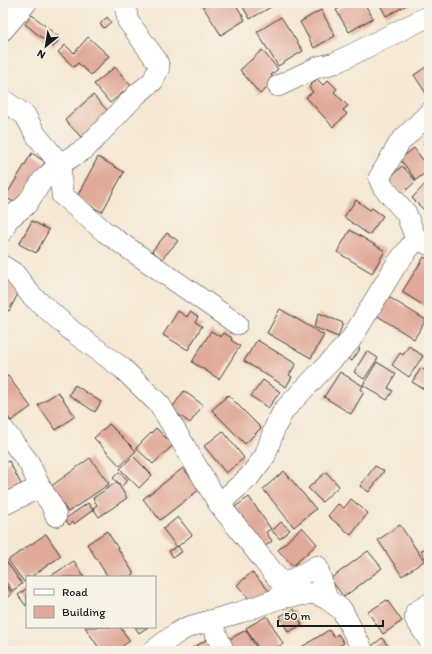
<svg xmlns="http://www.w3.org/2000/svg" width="432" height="654" font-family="Itim,sans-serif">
<rect width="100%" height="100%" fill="#f7f3e8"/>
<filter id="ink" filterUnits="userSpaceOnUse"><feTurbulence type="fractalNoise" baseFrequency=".025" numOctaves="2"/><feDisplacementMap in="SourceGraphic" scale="8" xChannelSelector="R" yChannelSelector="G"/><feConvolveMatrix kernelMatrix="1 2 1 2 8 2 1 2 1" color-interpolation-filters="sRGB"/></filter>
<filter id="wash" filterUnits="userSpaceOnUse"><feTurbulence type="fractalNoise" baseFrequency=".012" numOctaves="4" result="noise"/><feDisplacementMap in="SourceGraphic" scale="16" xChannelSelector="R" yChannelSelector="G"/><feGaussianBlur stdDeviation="0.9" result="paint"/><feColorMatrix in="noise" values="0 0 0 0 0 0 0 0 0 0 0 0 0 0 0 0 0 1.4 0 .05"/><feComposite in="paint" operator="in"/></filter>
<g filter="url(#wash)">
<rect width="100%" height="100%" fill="#f5e7d3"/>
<g id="blocks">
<g fill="#e0a999">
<path d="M 3,3 L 18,3 L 3,16 Z"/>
<path d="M 206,3 L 235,3 L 245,20 L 221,35 L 202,5 Z"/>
<path d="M 244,3 L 278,3 L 250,19 L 243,7 L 245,5 Z"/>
<path d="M 349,3 L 364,3 L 373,18 L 349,32 L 336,10 Z"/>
<path d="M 379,3 L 411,3 L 386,16 Z"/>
<path d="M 321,10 L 335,36 L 314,48 L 300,22 Z"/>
<path d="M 32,15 L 60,38 L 53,47 L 25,24 Z"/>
<path d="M 107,17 L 111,22 L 104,28 L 100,24 Z"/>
<path d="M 281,17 L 303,51 L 278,66 L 257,32 Z"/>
<path d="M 88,37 L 109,56 L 91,75 L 78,63 L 74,67 L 58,52 L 65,45 L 74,53 Z"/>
<path d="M 262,50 L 278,69 L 271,75 L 276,81 L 260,94 L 240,70 Z"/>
<path d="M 429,65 L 429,98 L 414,75 Z"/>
<path d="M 115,67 L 131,86 L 110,103 L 94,84 Z"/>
<path d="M 317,79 L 323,85 L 328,80 L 337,89 L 334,92 L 348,106 L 343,110 L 347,114 L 333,127 L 306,97 L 313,92 L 309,87 Z"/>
<path d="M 93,95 L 109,112 L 81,137 L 65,120 Z"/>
<path d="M 429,139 L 429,150 L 423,144 Z"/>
<path d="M 414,148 L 429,168 L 429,170 L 416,180 L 400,159 Z"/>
<path d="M 32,153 L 45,162 L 17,204 L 5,197 Z"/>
<path d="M 98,157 L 124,172 L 102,212 L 76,198 Z"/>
<path d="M 402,166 L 416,181 L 402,194 L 388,179 Z"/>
<path d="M 429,180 L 429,207 L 425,211 L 412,198 Z"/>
<path d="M 356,200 L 370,210 L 372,208 L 383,216 L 369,235 L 344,217 Z"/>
<path d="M 32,221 L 49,230 L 36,253 L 19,244 Z"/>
<path d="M 350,230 L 385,251 L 372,273 L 337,252 Z"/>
<path d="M 167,233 L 178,241 L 162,259 L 152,251 Z"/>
<path d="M 424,257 L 429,260 L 429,303 L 426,307 L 402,292 Z"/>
<path d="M 3,279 L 21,288 L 9,311 L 3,308 Z"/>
<path d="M 387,296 L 426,320 L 414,339 L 376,315 Z"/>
<path d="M 280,309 L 324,335 L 311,358 L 267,333 Z"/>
<path d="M 178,311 L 187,317 L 190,312 L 198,317 L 195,322 L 202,326 L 188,350 L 163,335 Z"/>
<path d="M 319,313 L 343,323 L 338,337 L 314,327 Z"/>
<path d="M 211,331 L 221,337 L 224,333 L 232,338 L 231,340 L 240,346 L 219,379 L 192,362 Z"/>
<path d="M 257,340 L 296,364 L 289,375 L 292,377 L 286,387 L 244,361 Z"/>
<path d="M 352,344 L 360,349 L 352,361 L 344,356 Z"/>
<path d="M 409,346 L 423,356 L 409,377 L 392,365 L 400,353 L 403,355 Z"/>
<path d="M 367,351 L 378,358 L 364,379 L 354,372 Z"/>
<path d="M 377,362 L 396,374 L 388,388 L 393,391 L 387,400 L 363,385 Z"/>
<path d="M 421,368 L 429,373 L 429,392 L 412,382 Z"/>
<path d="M 340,372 L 363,386 L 361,389 L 364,392 L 351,414 L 324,397 Z"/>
<path d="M 8,376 L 31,407 L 11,421 L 3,410 L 3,379 Z"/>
<path d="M 263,380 L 280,392 L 268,408 L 251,396 Z"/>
<path d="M 75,385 L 101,402 L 95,412 L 69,395 Z"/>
<path d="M 184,391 L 203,405 L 190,423 L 171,409 Z"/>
<path d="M 58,392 L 75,416 L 56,430 L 38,405 Z"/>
<path d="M 228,395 L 261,428 L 245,444 L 212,410 Z"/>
<path d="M 109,424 L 136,451 L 120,466 L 94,438 Z"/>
<path d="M 156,428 L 173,445 L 153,464 L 136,448 Z"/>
<path d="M 223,431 L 244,458 L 226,473 L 204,446 Z"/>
<path d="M 133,456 L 152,475 L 139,488 L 120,469 Z"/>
<path d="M 90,458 L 109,484 L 68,512 L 50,487 Z"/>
<path d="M 9,461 L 22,486 L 3,496 L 3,464 Z"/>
<path d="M 375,466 L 384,471 L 369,492 L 360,486 Z"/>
<path d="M 183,468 L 200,489 L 160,520 L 143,499 Z"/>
<path d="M 284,471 L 316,509 L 294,527 L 263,489 Z"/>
<path d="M 119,472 L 128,480 L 122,486 L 113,478 Z"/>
<path d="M 326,472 L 339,486 L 322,502 L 308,488 Z"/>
<path d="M 117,482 L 127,498 L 99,517 L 93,508 L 97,505 L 93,498 Z"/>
<path d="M 249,497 L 271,529 L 266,532 L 272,541 L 264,547 L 235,507 Z"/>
<path d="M 351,499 L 368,513 L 351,535 L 328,516 L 338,504 L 344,508 Z"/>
<path d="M 88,503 L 93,510 L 74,524 L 73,522 L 69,525 L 65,519 Z"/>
<path d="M 178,517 L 192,535 L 177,547 L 163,529 Z"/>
<path d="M 281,522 L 290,530 L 280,539 L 272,531 Z"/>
<path d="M 400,525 L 424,561 L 402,576 L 378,540 Z"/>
<path d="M 302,527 L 317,544 L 293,566 L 278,550 Z"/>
<path d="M 107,531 L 134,574 L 130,577 L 108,577 L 87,544 Z"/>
<path d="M 46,534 L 61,556 L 31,577 L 27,577 L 27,580 L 24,582 L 8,560 Z"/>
<path d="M 178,546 L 182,552 L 173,557 L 169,551 Z"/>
<path d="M 429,546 L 429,565 L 421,551 Z"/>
<path d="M 368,551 L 382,568 L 344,597 L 330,579 Z"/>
<path d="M 74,561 L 84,577 L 49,577 Z"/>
<path d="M 7,562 L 22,584 L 12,591 L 3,577 L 3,565 Z"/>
<path d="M 252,572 L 270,592 L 255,606 L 237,585 Z"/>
<path d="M 3,581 L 12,594 L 3,600 Z"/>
<path d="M 27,588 L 27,605 L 26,606 L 18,595 Z"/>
<path d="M 387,600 L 402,621 L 383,634 L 368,612 Z"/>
<path d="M 294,609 L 302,625 L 288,632 L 280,616 Z"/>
<path d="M 267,616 L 283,644 L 271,651 L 260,651 L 246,628 Z"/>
<path d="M 85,627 L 120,627 L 130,641 L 115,651 L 101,651 Z"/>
<path d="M 135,627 L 148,627 L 139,633 Z"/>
<path d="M 246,630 L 258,651 L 231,651 L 226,641 Z"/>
<path d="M 329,630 L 334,637 L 338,634 L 344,643 L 339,646 L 342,651 L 302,651 L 300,648 Z"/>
<path d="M 382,638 L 388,646 L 382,651 L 366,651 Z"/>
<path d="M 208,639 L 215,651 L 187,651 Z"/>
</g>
</g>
</g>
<g filter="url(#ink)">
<use href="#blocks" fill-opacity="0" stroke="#3d3a37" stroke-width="1"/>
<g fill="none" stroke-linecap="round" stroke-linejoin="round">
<g stroke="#3d3a37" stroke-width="22">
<g id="minor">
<path d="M 3,30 L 26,3"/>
<path d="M 278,86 L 318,67 L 335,63 L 429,16"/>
<path d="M 3,100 L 25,115 L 36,135 L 60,164 L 62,195 L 105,232 L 237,324"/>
<path d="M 3,231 L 7,220 L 26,205 L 42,181 L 60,164 L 85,149 L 136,95 L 153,81 L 159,67 L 157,61 L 128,21 L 126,10"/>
<path d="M 428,244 L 416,239 L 406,213 L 383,187 L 379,178 L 400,142 L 429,113"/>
<path d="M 3,266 L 14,273 L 31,295 L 72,331 L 122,368 L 160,405 L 219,504 L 283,585 L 280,598 L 314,593 L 327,599 L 342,610 L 363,651"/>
<path d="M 3,429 L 29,463 L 40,487 L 51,504 L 56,516"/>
<path d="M 219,504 L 249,477 L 265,456 L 275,427 L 284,410 L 350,341 L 396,265 L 416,239"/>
<path d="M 3,505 L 40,487"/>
<path d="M 283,585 L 317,566 L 327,599"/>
<path d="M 429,604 L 416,612 L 415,618 L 429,640"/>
<path d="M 210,621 L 224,651"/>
<path d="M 153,651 L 177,633 L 188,627 L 241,612 L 280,598"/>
</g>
</g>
<use href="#minor" stroke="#fff" stroke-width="21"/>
</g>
</g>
<rect width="432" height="654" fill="none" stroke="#f7f3e8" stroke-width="16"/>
<rect x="26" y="576" width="130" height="52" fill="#f7f3e8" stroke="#9f9d96"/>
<rect x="34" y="589" width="20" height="6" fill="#ffffff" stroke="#9f9d96"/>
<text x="62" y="596" font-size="12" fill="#1c1c1c">Road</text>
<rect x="34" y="606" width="20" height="12" fill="#e0a999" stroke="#9f9d96"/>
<text x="62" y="616" font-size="12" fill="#1c1c1c">Building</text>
<g transform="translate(46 46) rotate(210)" stroke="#f7f3e8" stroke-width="3" paint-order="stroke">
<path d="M0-3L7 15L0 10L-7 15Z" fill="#1c1c1c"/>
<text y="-6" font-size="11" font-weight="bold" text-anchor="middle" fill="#1c1c1c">N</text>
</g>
<path d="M278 620v6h105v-6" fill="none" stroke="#1c1c1c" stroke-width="2"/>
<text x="284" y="620" font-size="12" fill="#1c1c1c" stroke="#f7f3e8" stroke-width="3" paint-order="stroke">50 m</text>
</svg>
